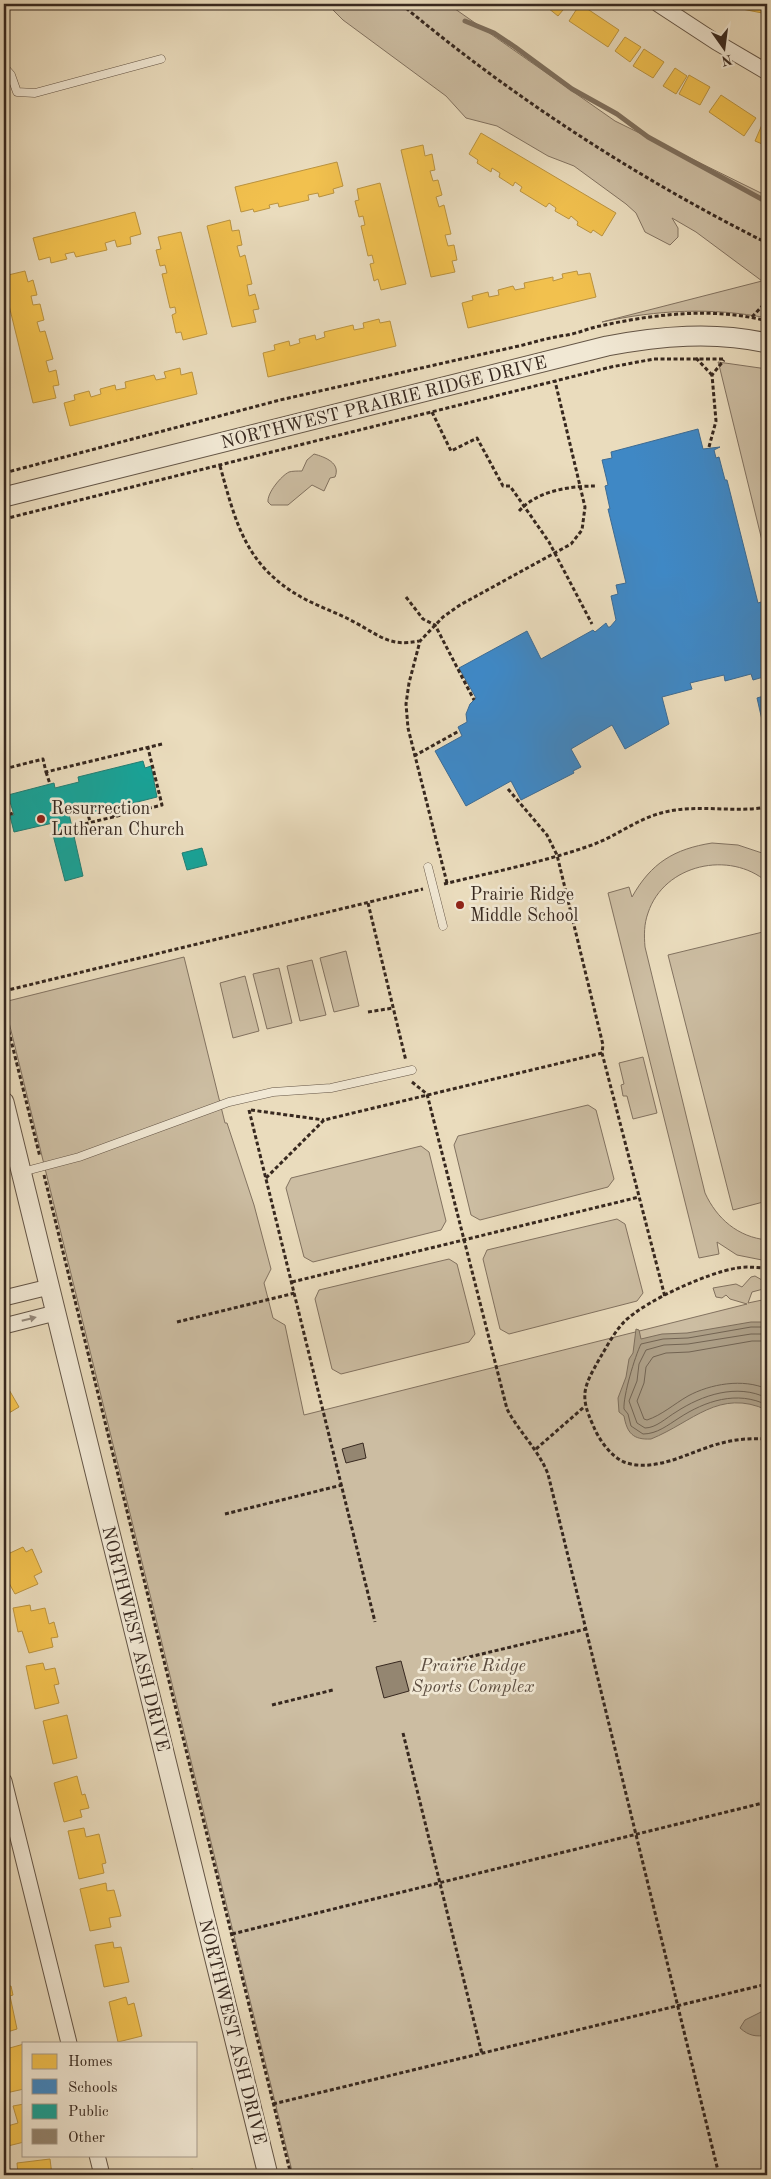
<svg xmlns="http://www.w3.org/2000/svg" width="771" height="2179" font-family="'Old Standard TT',serif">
<rect width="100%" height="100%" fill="#eadcbd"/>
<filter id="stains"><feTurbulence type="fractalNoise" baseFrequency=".004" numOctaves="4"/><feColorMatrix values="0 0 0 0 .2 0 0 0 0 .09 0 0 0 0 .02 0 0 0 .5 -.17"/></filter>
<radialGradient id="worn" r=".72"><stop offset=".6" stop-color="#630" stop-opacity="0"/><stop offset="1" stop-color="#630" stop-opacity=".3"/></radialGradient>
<g fill="#ccbda2" stroke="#827260">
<path d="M 327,4 L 448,4 L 615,121 L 767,196 L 767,318 C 712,307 657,310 602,322 L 762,281 L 696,232 L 672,218 L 678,228 L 678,237 L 670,245 L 645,232 L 636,213 L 626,204 L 574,166 L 548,156 L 497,126 L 466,118 L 446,96 L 343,20 Z"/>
<path d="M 718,362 L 767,369 L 767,561 L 720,369 Z"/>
<path d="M 314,454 C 325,457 341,463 335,477 L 330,478 L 324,491 L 312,485 L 288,505 L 271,505 L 268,502 C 267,493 281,476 289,472 C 292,471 298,471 302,471 L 307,460 Z"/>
<path d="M 712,843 L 738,845 L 765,854 L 767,856 L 767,882 C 730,850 664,864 648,913 C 644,924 644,935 645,947 L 705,1193 C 717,1219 738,1237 767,1240 L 767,1261 L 737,1255 L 717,1242 L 719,1254 L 699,1258 L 608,893 L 629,887 L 632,897 C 651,863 674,849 712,843 Z"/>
<path d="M 767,931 L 767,1201 L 733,1210 L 668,955 Z"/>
<path d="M 346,951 L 359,1006 L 334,1012 L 320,958 Z"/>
<path d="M 184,957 L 225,1123 L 227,1123 L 254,1205 L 271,1269 L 264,1283 L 273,1318 L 285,1325 L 304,1415 L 747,1304 L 730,1299 L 726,1295 L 722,1298 L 716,1297 L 713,1288 L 736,1284 L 742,1287 L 751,1277 L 755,1276 L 762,1280 L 767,1276 L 767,1288 L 752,1292 L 748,1303 L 767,1299 L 767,2175 L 293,2175 L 4,1002 Z"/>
<path d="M 312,960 L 326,1015 L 300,1021 L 287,966 Z"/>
<path d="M 279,968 L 292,1023 L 267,1029 L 253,974 Z"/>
<path d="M 245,976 L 259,1031 L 233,1038 L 220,983 Z"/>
<path d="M 643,1057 L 657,1113 L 633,1119 L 627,1096 L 623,1096 L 621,1085 L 624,1084 L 619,1063 Z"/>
<path d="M 588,1105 L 596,1110 L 614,1179 L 608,1187 L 480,1220 L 471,1215 L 454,1145 L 458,1136 Z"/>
<path d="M 421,1146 L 429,1152 L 446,1221 L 441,1230 L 313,1262 L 304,1257 L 286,1188 L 291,1178 Z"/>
<path d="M 617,1219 L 625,1224 L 643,1293 L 637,1301 L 509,1334 L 500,1329 L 483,1259 L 487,1250 Z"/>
<path d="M 449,1259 L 457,1264 L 475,1334 L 469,1342 L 341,1374 L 332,1369 L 315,1299 L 319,1290 Z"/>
</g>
<g fill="#ad9f87" stroke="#7e6f5d">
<path d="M 751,1322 L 767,1322 L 767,1410 C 719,1388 693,1422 651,1439 C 633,1440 627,1433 624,1416 L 619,1412 L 618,1398 L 626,1377 L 629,1359 L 633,1353 L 636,1329 L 639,1330 L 641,1339 L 662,1334 L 687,1333 Z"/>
<path d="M 767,2009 L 767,2035 C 756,2037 749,2036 740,2028 L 745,2020 Z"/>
</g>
<g fill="#f2c14e" stroke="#ba9340">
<path d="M 543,4 L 568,4 L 558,16 Z"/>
<path d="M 580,4 L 619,30 L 608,47 L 569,21 Z"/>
<path d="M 743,4 L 767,4 L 767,14 L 742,9 Z"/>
<path d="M 625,37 L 641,47 L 630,62 L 615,51 Z"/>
<path d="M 644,49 L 664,62 L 653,78 L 633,66 Z"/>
<path d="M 675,68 L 687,76 L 676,94 L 663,86 Z"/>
<path d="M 689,75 L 710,87 L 700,105 L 679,94 Z"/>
<path d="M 721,95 L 756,118 L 744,136 L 709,112 Z"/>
<path d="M 764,120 L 767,121 L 767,146 L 755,141 Z"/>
<path d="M 481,133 L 616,213 L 602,236 L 593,230 L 591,233 L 577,225 L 578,222 L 571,216 L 569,219 L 555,211 L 556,208 L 549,203 L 546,207 L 520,191 L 522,187 L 515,182 L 513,186 L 499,177 L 500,173 L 492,168 L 491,172 L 477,163 L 478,160 L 469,154 Z"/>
<path d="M 423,145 L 425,156 L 432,154 L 435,170 L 430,171 L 433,181 L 438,180 L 442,195 L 436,197 L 439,207 L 444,205 L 451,234 L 445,235 L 448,246 L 454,245 L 457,260 L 452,261 L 455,272 L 431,277 L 401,150 Z"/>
<path d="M 337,162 L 343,186 L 333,189 L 334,193 L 319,197 L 318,193 L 308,195 L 309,200 L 279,207 L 278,203 L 269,205 L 270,208 L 254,212 L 253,209 L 241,212 L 235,187 Z"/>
<path d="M 380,183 L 406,284 L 381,290 L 378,279 L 374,281 L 370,264 L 374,263 L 372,255 L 368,256 L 361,226 L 365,225 L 363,216 L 359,217 L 355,201 L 359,200 L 357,189 Z"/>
<path d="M 135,212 L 141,234 L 130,237 L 131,244 L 117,247 L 115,240 L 105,243 L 107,250 L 76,257 L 74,252 L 65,254 L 67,259 L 51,263 L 50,257 L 39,260 L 33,238 Z"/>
<path d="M 230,220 L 232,231 L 239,230 L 242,245 L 237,246 L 240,257 L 245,255 L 252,284 L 247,285 L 249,296 L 255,294 L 259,309 L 253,310 L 256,322 L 232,327 L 207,226 Z"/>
<path d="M 181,232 L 207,334 L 183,340 L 181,332 L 176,333 L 172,315 L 176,313 L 175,307 L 170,308 L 162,274 L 167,273 L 165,265 L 160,266 L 156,250 L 161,249 L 158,237 Z"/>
<path d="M 25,271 L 28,282 L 33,280 L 37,295 L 31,296 L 33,305 L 40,304 L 44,320 L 37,322 L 40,332 L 45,331 L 53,359 L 46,361 L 49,372 L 56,370 L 59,385 L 53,386 L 56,398 L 33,403 L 4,285 L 4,276 Z"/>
<path d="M 577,271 L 578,275 L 590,273 L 596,297 L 468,328 L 462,303 L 473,300 L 472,296 L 488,292 L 489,297 L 499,295 L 498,290 L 513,286 L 515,290 L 525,288 L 524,283 L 553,277 L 553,281 L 563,278 L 562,274 Z"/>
<path d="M 379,319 L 380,323 L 390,321 L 396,346 L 268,377 L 263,353 L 275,350 L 274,345 L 289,341 L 290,346 L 300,343 L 299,339 L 315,335 L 316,340 L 325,337 L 324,332 L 353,325 L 354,330 L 364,328 L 363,323 Z"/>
<path d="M 180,368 L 181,375 L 192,372 L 197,394 L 70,426 L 64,403 L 75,400 L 74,395 L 89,391 L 91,397 L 101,394 L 100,389 L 115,385 L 116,390 L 126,388 L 125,382 L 154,375 L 156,380 L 166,378 L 164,372 Z"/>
<path d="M 4,1381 L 19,1407 L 4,1416 Z"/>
<path d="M 23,1547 L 26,1552 L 32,1549 L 42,1572 L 34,1576 L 38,1584 L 15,1594 L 4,1574 L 4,1553 L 9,1550 L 10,1553 Z"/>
<path d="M 30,1605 L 31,1611 L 45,1608 L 49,1624 L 54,1622 L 58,1637 L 51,1638 L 53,1647 L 29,1653 L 22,1631 L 18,1632 L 13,1608 Z"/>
<path d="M 43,1663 L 45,1670 L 55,1668 L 59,1684 L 54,1685 L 59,1703 L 35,1709 L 26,1666 Z"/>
<path d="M 67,1715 L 77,1758 L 53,1764 L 43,1721 Z"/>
<path d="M 77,1776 L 82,1795 L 85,1794 L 89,1808 L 80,1810 L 82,1817 L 64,1822 L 54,1783 Z"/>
<path d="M 84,1828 L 86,1837 L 99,1834 L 106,1863 L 102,1864 L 104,1873 L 79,1879 L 68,1831 Z"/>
<path d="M 106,1883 L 107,1891 L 114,1890 L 121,1916 L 109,1918 L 111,1927 L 90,1931 L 80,1889 Z"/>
<path d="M 113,1942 L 114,1948 L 121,1947 L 129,1982 L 104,1987 L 95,1945 Z"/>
<path d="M 11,1986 L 13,1995 L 10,1996 L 17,2029 L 4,2033 L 4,1987 Z"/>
<path d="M 126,1997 L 128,2005 L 134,2003 L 142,2036 L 118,2042 L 109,2002 Z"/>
<path d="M 24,2044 L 24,2089 L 6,2093 L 4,2082 L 4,2054 L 7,2053 L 6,2049 Z"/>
<path d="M 24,2104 L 24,2142 L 4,2147 L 4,2127 L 18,2123 L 13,2106 Z"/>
<path d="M 50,2159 L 52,2175 L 18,2175 L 17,2163 Z"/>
<path d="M 193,2169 L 194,2175 L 150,2175 L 150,2174 Z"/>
</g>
<g fill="#3f88c5" stroke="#3d6b93">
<path d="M 698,429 L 703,449 L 720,447 L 714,450 L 716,458 L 719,457 L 725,480 L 727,480 L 758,603 L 767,600 L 767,676 L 753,680 L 751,674 L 725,681 L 724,675 L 690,683 L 692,689 L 662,697 L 669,724 L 625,749 L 612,725 L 571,749 L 581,767 L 573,771 L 574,773 L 521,800 L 511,781 L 466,806 L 435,751 L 462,736 L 458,727 L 467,722 L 466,714 L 470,704 L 476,698 L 459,668 L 527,631 L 541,659 L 593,630 L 595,632 L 606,623 L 608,627 L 610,627 L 616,620 L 611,596 L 618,594 L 616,585 L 626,583 L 608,509 L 610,509 L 605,486 L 608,485 L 602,460 L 612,458 L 611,452 Z"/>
<path d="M 767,695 L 767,742 L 757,698 Z"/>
</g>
<g fill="#17a398" stroke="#217e74">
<path d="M 143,761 L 145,768 L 151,766 L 157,797 L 90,814 L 89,809 L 69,814 L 83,876 L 65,881 L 53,835 L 56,835 L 53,823 L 14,832 L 10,816 L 14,815 L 8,795 L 54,783 L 55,788 L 79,782 L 78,777 Z"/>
<path d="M 202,848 L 207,865 L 187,870 L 182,853 Z"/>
</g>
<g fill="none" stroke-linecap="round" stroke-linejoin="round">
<g stroke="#726453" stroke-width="1">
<path d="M 767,1327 L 751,1327 L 688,1338 L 663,1339 L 641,1344 C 635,1356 623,1396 624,1409 L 628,1414 L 631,1426 L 643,1434 C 657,1434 668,1425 679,1418 C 705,1401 737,1390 767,1405"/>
<path d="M 767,1334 L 751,1334 L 688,1344 L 664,1345 L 646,1350 L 639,1364 L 637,1381 L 629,1401 L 637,1423 L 645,1428 C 656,1428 666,1418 676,1412 C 702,1395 737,1383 767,1398"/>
<path d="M 767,1341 L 752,1341 L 689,1352 L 666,1353 L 653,1357 L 646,1367 L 644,1383 L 637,1401 L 644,1419 L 647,1420 C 662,1415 674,1404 688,1396 C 710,1384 743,1378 767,1389"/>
</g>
<path stroke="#7e6f5d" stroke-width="5" d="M 465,21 L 494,33 L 515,47 L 572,89 L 617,114 L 648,137 L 767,202"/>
</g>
<g fill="#948671" stroke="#37281f">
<path d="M 363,1443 L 366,1458 L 346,1463 L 342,1449 Z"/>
<path d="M 401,1661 L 409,1691 L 384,1698 L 376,1667 Z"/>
</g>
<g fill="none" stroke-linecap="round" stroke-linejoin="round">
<g stroke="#645546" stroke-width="9">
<g id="service">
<path d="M 4,67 L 11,75 L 17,92 L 35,93 L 161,59"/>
<path d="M 428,867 L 443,926"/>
<path d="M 22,1172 L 79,1157 L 229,1102 L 273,1092 L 331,1088 L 412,1070"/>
</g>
</g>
<g stroke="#645546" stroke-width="17">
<g id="minor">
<path d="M 658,4 L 716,42 L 767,72"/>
<path d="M 4,1298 L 49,1287"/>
<path d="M 4,1326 L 55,1313"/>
<path d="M 4,1781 L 69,2043"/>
<path d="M 97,2155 L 102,2175"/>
</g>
</g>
<g stroke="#645546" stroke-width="21">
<g id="tertiary">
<path d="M 4,497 L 607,346 C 660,336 714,331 767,343"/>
<path d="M 4,1102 L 268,2175"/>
</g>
</g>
<g stroke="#37281f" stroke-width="3" stroke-dasharray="4 2.5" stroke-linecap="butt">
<path d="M 401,4 C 512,97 637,178 767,243"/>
<path d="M 752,317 L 767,301"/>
<path d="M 696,358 L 712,375"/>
<path d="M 432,412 L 451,451 L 477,438 L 503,486 L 510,486 L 549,542 L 592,624"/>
<path d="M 709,447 L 716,421 L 712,375 L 724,360"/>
<path d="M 220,466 C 236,523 245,565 301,597 C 319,607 338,613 356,623 C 380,636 390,647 419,641"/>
<path d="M 4,473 L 280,400 L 523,345 C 538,341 552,337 567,335 C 579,333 589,328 600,326 C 654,314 714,307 767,321"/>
<path d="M 519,511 C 538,490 571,486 597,486"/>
<path d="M 4,519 L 611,367 L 654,359 L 724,359"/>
<path d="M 406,597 L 423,619 L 435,625 L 474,700"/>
<path d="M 414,756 L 459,731"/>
<path d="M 4,769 L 43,759 L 46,772 L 162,744"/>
<path d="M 46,772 L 50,784"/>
<path d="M 508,789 L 547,835 L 557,855 L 603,1045 L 602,1053 L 665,1297"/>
<path d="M 4,797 L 8,815 L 13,813"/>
<path d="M 111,809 L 114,817"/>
<path d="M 87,810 L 90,822"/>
<path d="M 72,827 L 162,805 L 148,748"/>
<path d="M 447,883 L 408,728 L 406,704 L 409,683 L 420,641 L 443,617 L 460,605 L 571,544 L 582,530 L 585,507 L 555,381"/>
<path d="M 444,884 C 493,872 544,862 592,845 C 617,836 638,818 665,812 C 698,804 733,813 767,807"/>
<path d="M 368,903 L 406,1061"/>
<path d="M 4,991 L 423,889"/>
<path d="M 4,1012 L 40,1157"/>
<path d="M 368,1012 L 393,1008"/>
<path d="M 412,1082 L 427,1094 L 507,1409 C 519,1432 538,1449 548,1474 L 719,2175"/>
<path d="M 249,1110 L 375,1622"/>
<path d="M 251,1110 L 324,1120"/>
<path d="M 44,1175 L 291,2175"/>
<path d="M 266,1178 L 324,1120 L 602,1053"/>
<path d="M 767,1268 C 757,1268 747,1266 737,1268 C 707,1273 647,1300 625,1321 C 615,1331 607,1346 600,1358 C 584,1386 579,1395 593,1425 C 598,1438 610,1456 624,1462 C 656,1474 692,1450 722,1443 C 737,1439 752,1438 767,1439"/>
<path d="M 292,1282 L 639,1197"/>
<path d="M 177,1322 L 295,1293"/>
<path d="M 536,1449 L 584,1407"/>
<path d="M 225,1514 L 342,1485"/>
<path d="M 444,1663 L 586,1629"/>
<path d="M 272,1705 L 333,1690"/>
<path d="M 403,1733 L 482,2054"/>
<path d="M 232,1934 L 767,1802"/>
<path d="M 273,2104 L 767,1984"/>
</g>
<use href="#service" stroke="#f1e8d4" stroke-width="8"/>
<use href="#minor" stroke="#f1e8d4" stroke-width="15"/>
<use href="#tertiary" stroke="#f1e8d4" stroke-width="19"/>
</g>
<defs><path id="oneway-solid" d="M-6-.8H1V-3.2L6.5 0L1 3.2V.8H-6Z" transform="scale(1.25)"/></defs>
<use fill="#94887a" href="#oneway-solid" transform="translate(29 1319) rotate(-14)"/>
<g fill="#8f2418" stroke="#f1e8d4" stroke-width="2">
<circle cx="41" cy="819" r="5"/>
<circle cx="460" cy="905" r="5"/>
</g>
<g text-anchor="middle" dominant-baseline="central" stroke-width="5" stroke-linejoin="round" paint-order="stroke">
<g font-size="18" fill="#37281f" stroke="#f1e8d4">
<text transform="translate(384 403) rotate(-14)">NORTHWEST PRAIRIE RIDGE DRIVE</text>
<text transform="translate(135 1639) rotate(76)">NORTHWEST ASH DRIVE</text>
<text transform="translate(232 2032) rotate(76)">NORTHWEST ASH DRIVE</text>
</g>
<g font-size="18" fill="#37281f" stroke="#f1e8d4" text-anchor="start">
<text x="51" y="809">Resurrection<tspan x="51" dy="21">Lutheran Church</tspan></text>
<text x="470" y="895">Prairie Ridge<tspan x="470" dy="21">Middle School</tspan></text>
</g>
<g font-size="18" font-style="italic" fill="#5c4d40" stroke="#f1e8d4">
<text x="473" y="1666">Prairie Ridge<tspan x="473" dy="21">Sports Complex</tspan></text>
</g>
</g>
<rect width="771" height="2179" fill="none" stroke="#eadcbd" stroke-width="20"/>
<rect x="5" y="5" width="761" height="2169" fill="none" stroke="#37281f" stroke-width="2.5"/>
<rect x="10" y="10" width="751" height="2159" fill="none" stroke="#37281f"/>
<rect x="22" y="2042" width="175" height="115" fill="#f1e8d4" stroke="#a79b8c"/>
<rect x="32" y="2054" width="25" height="15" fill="#f2c14e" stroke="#a79b8c"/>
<text x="68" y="2066" font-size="15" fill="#37281f">Homes</text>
<rect x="32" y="2079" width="25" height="15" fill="#3f88c5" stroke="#a79b8c"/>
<text x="68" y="2092" font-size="15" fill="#37281f">Schools</text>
<rect x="32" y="2104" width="25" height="15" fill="#17a398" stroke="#a79b8c"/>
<text x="68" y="2116" font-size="15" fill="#37281f">Public</text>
<rect x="32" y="2129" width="25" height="15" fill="#948671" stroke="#a79b8c"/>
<text x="68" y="2142" font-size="15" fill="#37281f">Other</text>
<g transform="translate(724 48) rotate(166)" stroke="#f1e8d4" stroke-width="4" paint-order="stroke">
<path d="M0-4L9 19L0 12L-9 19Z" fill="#37281f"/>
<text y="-8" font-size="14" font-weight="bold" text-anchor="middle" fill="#37281f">N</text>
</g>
<rect width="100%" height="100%" filter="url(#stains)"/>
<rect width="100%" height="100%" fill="url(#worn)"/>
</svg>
